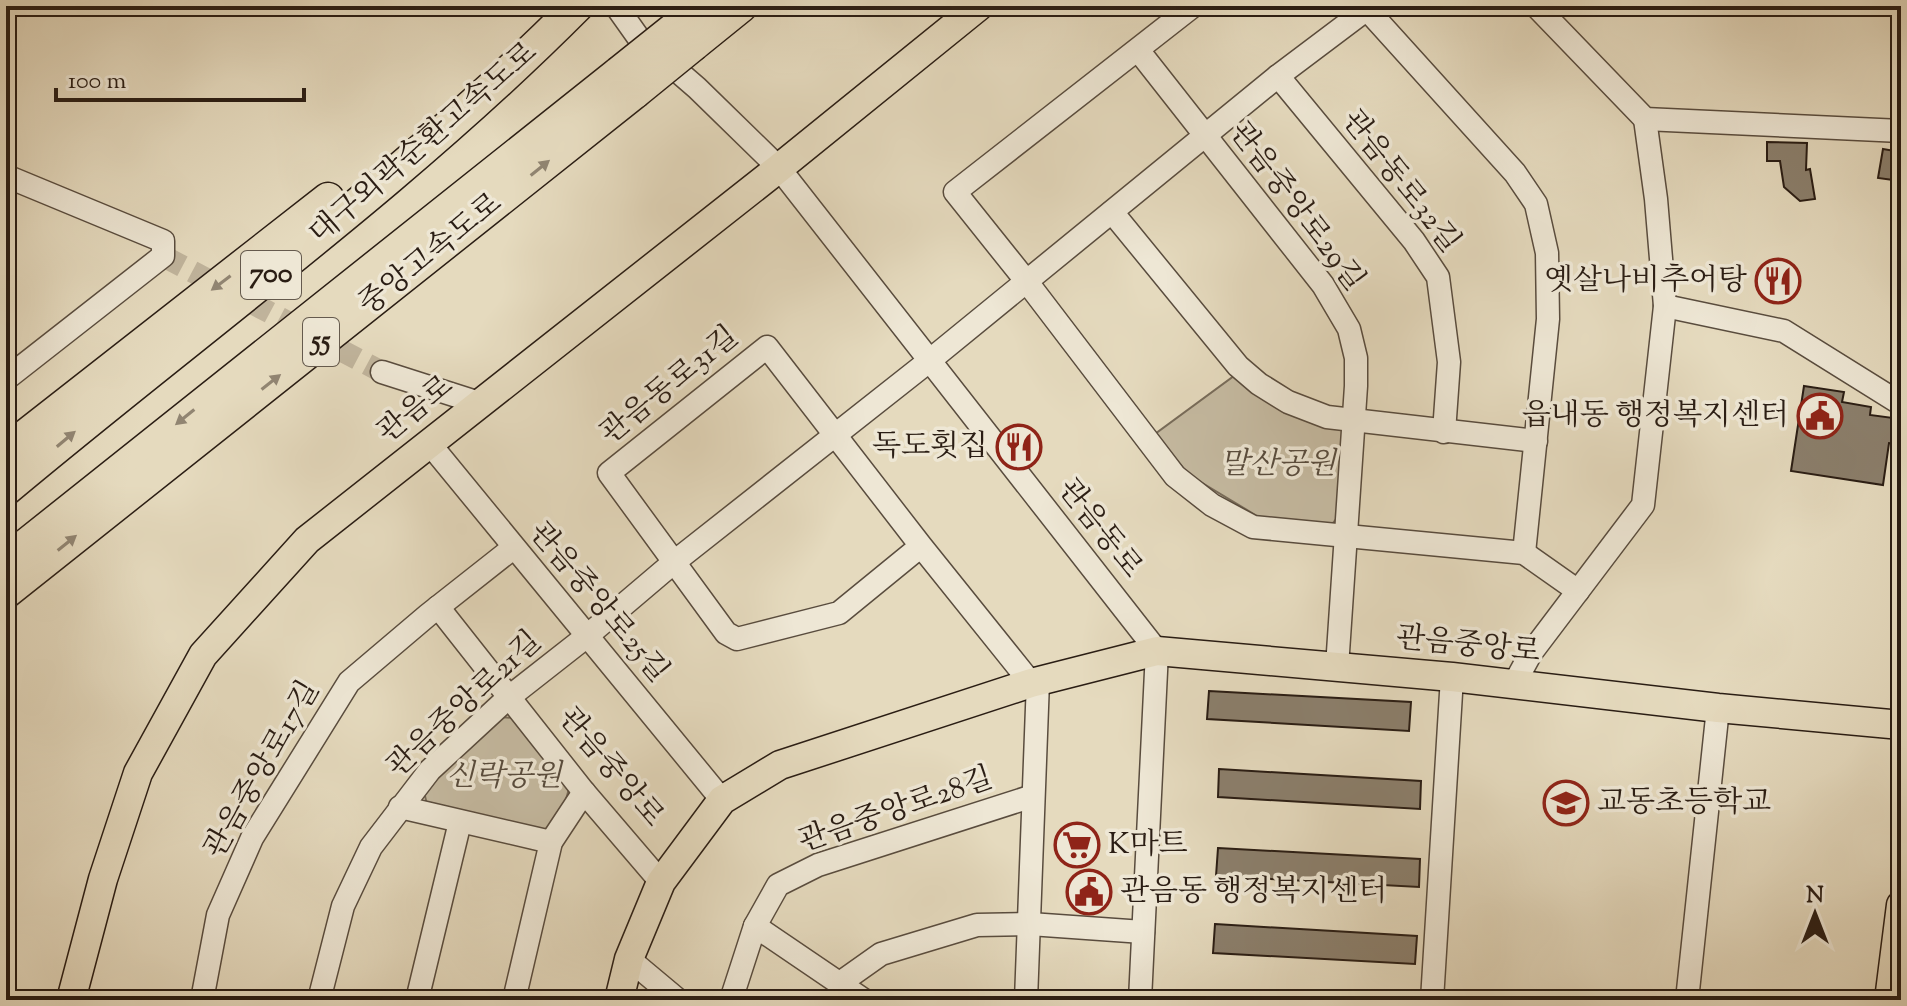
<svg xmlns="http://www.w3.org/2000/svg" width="1907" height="1006" font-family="'Sorts Mill Goudy','Noto Serif KR',serif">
<rect width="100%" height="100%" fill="#e5dabe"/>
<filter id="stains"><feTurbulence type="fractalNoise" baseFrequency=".0025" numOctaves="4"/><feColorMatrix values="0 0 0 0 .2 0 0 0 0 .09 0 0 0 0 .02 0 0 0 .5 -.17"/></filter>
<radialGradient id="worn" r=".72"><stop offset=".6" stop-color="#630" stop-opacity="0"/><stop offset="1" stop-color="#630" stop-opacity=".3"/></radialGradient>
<g fill="#c5baa1" stroke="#786c5a" stroke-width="2">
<path d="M 1238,373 L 1339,426 L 1348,435 L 1340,514 L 1329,528 L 1277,522 L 1257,516 L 1189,475 L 1155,434 Z"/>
<path d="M 499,717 L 516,718 L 570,781 C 568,802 557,821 540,834 L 427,805 L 423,787 Z"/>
</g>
<g fill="#8b7f6c" stroke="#2a1d14" stroke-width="2">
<path d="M 1767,142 L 1807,143 L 1806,170 L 1810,169 L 1815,199 L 1800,201 L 1784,187 L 1780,161 L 1767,161 Z"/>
<path d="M 1883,149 L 1901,152 L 1901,181 L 1878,178 Z"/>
<path d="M 1804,386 L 1844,392 L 1842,402 L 1871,407 L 1870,415 L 1901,419 L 1898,444 L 1889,443 L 1883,485 L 1791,471 Z"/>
<path d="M 1209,691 L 1411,702 L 1409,731 L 1207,719 Z"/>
<path d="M 1219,769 L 1421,781 L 1420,809 L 1218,797 Z"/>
<path d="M 1218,848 L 1420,859 L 1419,887 L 1216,876 Z"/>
<path d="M 1215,924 L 1417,936 L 1415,964 L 1213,953 Z"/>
</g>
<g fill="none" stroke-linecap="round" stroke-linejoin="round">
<path stroke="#c0b49c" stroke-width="22" stroke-dasharray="22 11" stroke-linecap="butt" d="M 163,256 L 382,372"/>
<g stroke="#594c3e" stroke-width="25">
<g id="minor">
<path d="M 616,6 L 638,37 L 697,88 L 779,168 L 1157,651 L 1140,1000"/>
<path d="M 1193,6 L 955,192 L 1027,282 L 1175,476 L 1212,505 L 1253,527 L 1524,553 L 1578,591"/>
<path d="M 1364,6 L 1515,173 L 1536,204 L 1547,253 L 1548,319 L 1524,553"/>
<path d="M 1536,6 L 1645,119 L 1901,131"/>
<path d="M 1138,50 L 1323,285 L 1349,329 L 1356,358 L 1356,386 L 1337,667"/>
<path d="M 1278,76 L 1414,241 L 1438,277 L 1449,362 L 1444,432"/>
<path d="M 6,176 L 163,241 L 163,256 L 6,379"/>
<path d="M 1112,212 L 1238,366 L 1259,384 L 1288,402 L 1327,417 L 1536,441"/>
<path d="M 1665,306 L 1784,331 L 1901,404"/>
<path d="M 382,372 L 479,403"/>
<path d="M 429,443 L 722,800"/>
<path d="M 921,546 L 839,613 L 737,639 L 726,633 L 609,473 L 767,347 L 921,546 L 1031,683"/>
<path d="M 438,607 L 584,792 L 661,882"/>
<path d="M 1514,684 L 1531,653 L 1643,505 L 1665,306 L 1656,199 L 1645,119"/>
<path d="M 400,807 L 551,842"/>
<path d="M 755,926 L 864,1000"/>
<path d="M 629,959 L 678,1000"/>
<path d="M 840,983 L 881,954 L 977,925 L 1030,924 L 1143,932"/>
<path d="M 202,1000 L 218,915 L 252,838 L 349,682 L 428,615 L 513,548"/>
<path d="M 319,1000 L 343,906 L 371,847 L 430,770 L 508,698 L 587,636 L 673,563 L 929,361 L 1278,76 L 1371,6"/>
<path d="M 417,1000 L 460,822"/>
<path d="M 514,1000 L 551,842 L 584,792"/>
<path d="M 731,1000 L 755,926 L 778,885 L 818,865 L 1033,796"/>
<path d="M 1026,1000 L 1038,681"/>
<path d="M 1432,1000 L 1452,677"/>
<path d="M 1687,1000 L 1718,708"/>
</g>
</g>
<g stroke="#2a1d14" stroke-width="31">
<g id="major">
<path d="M 71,1000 L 103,879 L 138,773 L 203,655 L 307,540 L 779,168 L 979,6"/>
<path d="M 619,1000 L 629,959 L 661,882 L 722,800 L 780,765 L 1031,683 L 1157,651 L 1452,677 L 1718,708 L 1901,725"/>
<path d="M 1889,1000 L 1901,905"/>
</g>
</g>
<g stroke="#2a1d14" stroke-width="35">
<g id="highway">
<path d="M 679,25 L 702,6"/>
<path d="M 694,44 L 741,6"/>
<path d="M 6,451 L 328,199"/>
<path d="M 6,489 C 197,329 401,183 577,6"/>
<path d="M 6,561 L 619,73"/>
<path d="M 6,592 L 635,92"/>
</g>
</g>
<use href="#minor" stroke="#eee7d5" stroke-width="22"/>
<use href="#major" stroke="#e5dabe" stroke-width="28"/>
<use href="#highway" stroke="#e5dabe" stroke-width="32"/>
<g stroke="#2a1d14" stroke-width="35" stroke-linecap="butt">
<g id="highway-bridge">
<path d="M 619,73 L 679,25"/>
<path d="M 635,92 L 694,44"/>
</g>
</g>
<use href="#highway-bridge" stroke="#e5dabe" stroke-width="32"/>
</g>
<defs><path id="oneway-solid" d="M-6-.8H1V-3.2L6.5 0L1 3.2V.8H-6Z" transform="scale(2)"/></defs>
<g fill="#918572">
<use href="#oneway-solid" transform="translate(540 168) rotate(-39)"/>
<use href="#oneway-solid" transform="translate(221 283) rotate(143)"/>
<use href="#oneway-solid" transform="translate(271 382) rotate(-38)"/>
<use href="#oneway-solid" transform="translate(185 417) rotate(141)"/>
<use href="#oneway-solid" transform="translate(66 439) rotate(-40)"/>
<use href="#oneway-solid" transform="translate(67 543) rotate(-39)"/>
</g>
<defs>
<g id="restaurant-ring" transform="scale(2.3)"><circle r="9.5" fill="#eee7d5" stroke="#8f2418" stroke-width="1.5"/><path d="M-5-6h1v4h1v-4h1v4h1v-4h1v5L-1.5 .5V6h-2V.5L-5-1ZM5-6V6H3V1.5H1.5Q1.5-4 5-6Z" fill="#8f2418"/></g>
<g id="civic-ring" transform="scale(2.3)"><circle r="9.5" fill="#eee7d5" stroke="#8f2418" stroke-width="1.5"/><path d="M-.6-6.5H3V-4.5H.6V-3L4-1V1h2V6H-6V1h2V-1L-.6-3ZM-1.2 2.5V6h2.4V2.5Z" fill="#8f2418"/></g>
<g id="school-ring" transform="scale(2.3)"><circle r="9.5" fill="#eee7d5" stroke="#8f2418" stroke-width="1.5"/><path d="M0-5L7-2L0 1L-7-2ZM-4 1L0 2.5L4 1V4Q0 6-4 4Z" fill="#8f2418"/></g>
<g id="supermarket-ring" transform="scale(2.3)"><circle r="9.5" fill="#eee7d5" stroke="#8f2418" stroke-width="1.5"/><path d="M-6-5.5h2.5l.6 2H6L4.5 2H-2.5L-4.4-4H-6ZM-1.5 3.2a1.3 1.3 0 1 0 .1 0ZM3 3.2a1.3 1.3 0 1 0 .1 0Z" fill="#8f2418"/></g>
</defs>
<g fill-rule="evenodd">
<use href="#restaurant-ring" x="1778" y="281"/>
<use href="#civic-ring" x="1820" y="416"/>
<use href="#restaurant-ring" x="1019" y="447"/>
<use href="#school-ring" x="1566" y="803"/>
<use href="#supermarket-ring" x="1077" y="845"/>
<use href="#civic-ring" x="1089" y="892"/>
</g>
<g text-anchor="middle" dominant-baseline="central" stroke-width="7" stroke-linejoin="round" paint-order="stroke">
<g fill="#eee7d5" stroke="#655a4e" stroke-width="2">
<rect x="241" y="251" width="60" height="48" rx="6"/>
<rect x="303" y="318" width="36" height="48" rx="6"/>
</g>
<g font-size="28" font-weight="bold" fill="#2a1d14">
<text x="271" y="275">700</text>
<text x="321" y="342">55</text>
</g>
<g font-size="30" fill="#2a1d14" stroke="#eee7d5">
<text transform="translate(424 144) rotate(-41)">대구외곽순환고속도로</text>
<text transform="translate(1400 182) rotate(52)">관음동로32길</text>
<text transform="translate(1296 207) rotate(53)">관음중앙로29길</text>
<text transform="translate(431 255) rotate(-39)">중앙고속도로</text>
<text transform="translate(670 386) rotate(-39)">관음동로31길</text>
<text transform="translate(416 410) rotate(-39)">관음로</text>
<text transform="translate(1099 529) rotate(52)">관음동로</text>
<text transform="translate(598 603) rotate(50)">관음중앙로25길</text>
<text transform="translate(1468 646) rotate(6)">관음중앙로</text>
<text transform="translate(465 705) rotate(-43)">관음중앙로21길</text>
<text transform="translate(610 768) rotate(50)">관음중앙로</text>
<text transform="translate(263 770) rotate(-60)">관음중앙로17길</text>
<text transform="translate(896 811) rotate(-19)">관음중앙로28길</text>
</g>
<g font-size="30" fill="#2a1d14" stroke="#eee7d5" text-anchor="end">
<text x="1747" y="281">옛살나비추어탕</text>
<text x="1789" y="416">읍내동 행정복지센터</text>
<text x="988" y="447">독도횟집</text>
<text x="1597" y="803" text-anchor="start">교동초등학교</text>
<text x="1108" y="845" text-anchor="start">K마트</text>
<text x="1120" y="892" text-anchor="start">관음동 행정복지센터</text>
</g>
<g font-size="30" font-style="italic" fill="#584c3e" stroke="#eee7d5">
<text x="1278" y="465">말산공원</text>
<text x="504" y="777">신락공원</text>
</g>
</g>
<rect width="1907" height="1006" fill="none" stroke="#e5dabe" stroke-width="32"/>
<rect x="8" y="8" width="1891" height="990" fill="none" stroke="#2a1d14" stroke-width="4"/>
<rect x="16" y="16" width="1875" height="974" fill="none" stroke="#2a1d14" stroke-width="2"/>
<g transform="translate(1815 914)" stroke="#eee7d5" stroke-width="6" paint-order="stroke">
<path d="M0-6L14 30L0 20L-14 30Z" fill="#2a1d14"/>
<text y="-12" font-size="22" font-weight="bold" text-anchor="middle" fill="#2a1d14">N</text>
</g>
<path d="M56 88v12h248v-12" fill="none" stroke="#2a1d14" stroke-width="4"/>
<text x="68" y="88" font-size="24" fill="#2a1d14" stroke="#eee7d5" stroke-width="6" paint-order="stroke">100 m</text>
<rect width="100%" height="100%" filter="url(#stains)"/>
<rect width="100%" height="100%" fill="url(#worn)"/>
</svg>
